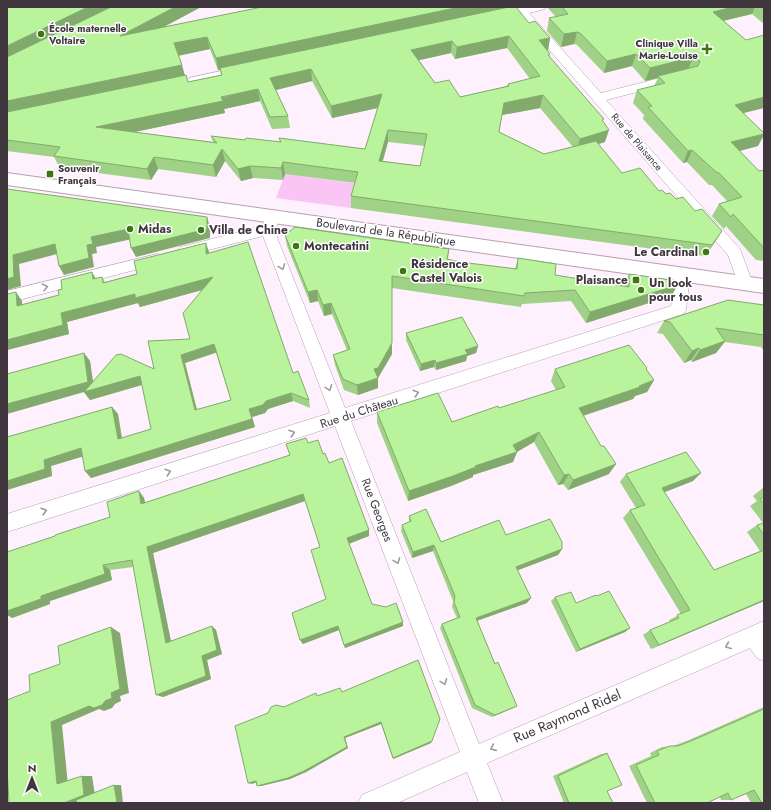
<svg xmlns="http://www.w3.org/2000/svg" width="771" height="810" font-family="Jost,sans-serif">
<rect width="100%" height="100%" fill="#fef1fd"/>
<path fill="#fac5f4" d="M 285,174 L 359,184 L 351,208 L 276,198 Z"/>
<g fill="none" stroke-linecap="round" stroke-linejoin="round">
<g stroke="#b5a0b2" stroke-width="1">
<g id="street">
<path d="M 513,7 L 546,7 L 545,9 L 529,13 L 601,93 L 676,74 L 680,75 L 682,78 L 680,81 L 606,100 L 740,249 L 753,284 L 750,288 L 745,290 L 740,288 L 728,255 L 519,15 L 496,19 L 491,16 L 492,14 L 514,9 Z"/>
<path d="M 244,66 L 248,68 L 250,70 L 248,72 L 193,85 L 189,84 L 187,81 L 189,78 Z"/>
<path d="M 273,212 L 278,213 L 280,217 L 275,230 L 278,240 L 345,408 L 671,306 L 676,275 L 678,271 L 683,269 L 688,271 L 690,275 L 686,310 L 683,314 L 351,421 L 479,744 L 764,621 L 764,661 L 757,658 L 750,648 L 487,763 L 503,803 L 479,803 L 467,772 L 397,803 L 358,803 L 362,795 L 460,752 L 335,426 L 7,532 L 7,514 L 330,413 L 263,236 L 185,256 L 180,255 L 178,251 L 180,247 L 185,246 L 262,226 L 268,213 Z"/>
<path d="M 157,254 L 162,255 L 164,259 L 162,263 L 7,303 L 7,291 Z"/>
</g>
</g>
<g stroke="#b5a0b2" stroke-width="2">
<path id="secondary" d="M 7,173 L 764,279 L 764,293 L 7,185 Z"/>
</g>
<use href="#street" fill="#fff" fill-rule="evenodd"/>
<use href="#secondary" fill="#fff" fill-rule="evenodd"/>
</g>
<g fill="#9fd186" fill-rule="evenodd">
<path d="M 7,7 L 201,7 L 164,27 L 262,7 L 505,7 L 505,8 L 529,23 L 550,38 L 548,50 L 547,50 L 550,54 L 549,57 L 603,121 L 605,142 L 598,144 L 622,173 L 666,194 L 715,242 L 705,256 L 351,208 L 351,196 L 355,183 L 285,174 L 283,180 L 253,178 L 241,181 L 225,161 L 216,177 L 158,169 L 151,180 L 60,168 L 54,157 L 7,151 ZM 507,48 L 530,79 L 508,84 L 507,86 L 460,97 L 435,83 L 419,60 L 451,53 L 455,59 ZM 210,49 L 218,70 L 220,70 L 221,75 L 188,82 L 185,75 L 178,55 ZM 312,81 L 332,118 L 378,108 L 365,149 L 279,138 L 280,142 L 245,140 L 211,136 L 213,142 L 135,132 L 225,113 L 224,109 L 260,101 L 272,129 L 290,128 L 288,116 L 276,90 ZM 540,108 L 573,147 L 544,154 L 499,132 L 502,115 ZM 388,142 L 425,146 L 420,166 L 383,161 Z"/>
<path d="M 547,7 L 764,7 L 764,24 L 752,14 L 724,21 L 744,113 L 758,146 L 739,151 L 759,171 L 764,170 L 764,261 L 756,260 L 726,226 L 724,229 L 712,216 L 719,204 L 727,201 L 712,185 L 709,185 L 687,162 L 683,163 L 643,119 L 644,115 L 633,103 L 637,90 L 654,86 L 658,78 L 645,81 L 632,66 L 604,73 L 577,45 L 574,44 L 561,47 L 547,31 L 549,18 L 556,17 Z"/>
<path d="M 285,235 L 449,249 L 448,259 L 460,262 L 515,269 L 518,258 L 555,275 L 624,286 L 629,274 L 678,285 L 671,296 L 586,323 L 571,301 L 522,304 L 521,307 L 392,288 L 392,354 L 378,378 L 378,388 L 358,395 L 344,390 L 335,365 L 333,355 L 347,350 L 332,314 L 324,316 L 318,301 L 310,303 L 287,246 Z"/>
<path d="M 209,252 L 209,253 L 293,373 L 309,400 L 310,408 L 293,401 L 268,409 L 265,413 L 252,417 L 255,427 L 91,478 L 85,471 L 83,456 L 51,466 L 52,476 L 7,490 L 7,437 L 112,407 L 118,414 L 122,438 L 151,429 L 142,385 L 90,400 L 84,392 L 84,353 L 90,361 L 93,382 L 154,369 L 190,339 L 203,290 L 140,307 L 138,303 L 67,322 L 69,334 L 7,350 L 22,301 L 22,305 L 59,295 L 96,279 L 102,277 L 105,282 L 137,274 ZM 216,353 L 231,400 L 197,410 L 185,363 Z"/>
<path d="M 764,305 L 764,351 L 761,347 L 725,342 L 716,353 L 692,362 L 691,360 L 684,363 L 663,334 L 657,333 L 664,321 Z"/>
<path d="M 406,333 L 478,346 L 476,353 L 467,356 L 466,361 L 436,370 L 434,367 L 420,371 L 406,340 Z"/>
<path d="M 555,369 L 646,369 L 654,380 L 647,392 L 635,396 L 633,399 L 583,416 L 609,474 L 568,490 L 563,484 L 558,485 L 534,442 L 517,452 L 513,462 L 473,475 L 473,477 L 451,486 L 408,501 L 377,423 L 377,412 L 452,422 L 499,408 L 556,390 L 551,381 Z"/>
<path d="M 308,443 L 323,454 L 329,463 L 369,530 L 369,536 L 349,544 L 372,604 L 403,626 L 345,648 L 339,630 L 303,644 L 300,640 L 326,599 L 320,547 L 305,501 L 153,553 L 171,641 L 212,626 L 216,630 L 222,654 L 207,660 L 211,679 L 163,697 L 133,567 L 110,570 L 112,580 L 50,601 L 50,604 L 12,618 L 55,536 L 110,517 L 139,491 L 144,498 L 145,503 L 290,455 L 286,444 Z"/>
<path d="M 626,474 L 693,481 L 664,492 L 714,570 L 760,551 L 747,532 L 757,525 L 763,523 L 750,506 L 757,501 L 753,496 L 764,487 L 764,601 L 651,649 L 643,635 L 650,630 L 670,622 L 669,620 L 681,614 L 623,518 L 630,510 L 636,508 L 620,482 Z"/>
<path d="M 409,516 L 441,542 L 506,535 L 562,549 L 558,555 L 518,570 L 527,603 L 477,621 L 495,664 L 517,706 L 513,708 L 492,717 L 472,708 L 440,628 L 442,624 L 457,618 L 452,607 L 453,601 L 433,551 L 412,558 L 401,531 L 402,525 L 409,522 Z"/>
<path d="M 597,596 L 630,628 L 625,632 L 576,652 L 551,601 L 555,597 L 576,603 Z"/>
<path d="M 342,692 L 431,743 L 393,759 L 381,724 L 345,738 L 348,748 L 306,772 L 290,779 L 261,786 L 256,782 L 252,784 L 268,713 L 284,707 L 318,696 Z"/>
<path d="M 764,707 L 764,802 L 762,803 L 751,803 L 746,794 L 731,800 L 721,800 L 720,797 L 707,803 L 647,803 L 629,766 L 651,756 L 650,753 L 662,747 L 673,746 L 689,740 Z"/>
<path d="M 607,753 L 607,791 L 613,803 L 564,803 L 553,776 L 601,754 Z"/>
</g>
<g fill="#82aa6d">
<path d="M 88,7 L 117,7 L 7,61 L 7,46 Z"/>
<path d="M 175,7 L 201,7 L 124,48 L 120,36 Z"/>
<path d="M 460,7 L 505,7 L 505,9 L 220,68 L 220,70 L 218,70 L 216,58 Z"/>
<path d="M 733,7 L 755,7 L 752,14 L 708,24 L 713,12 Z"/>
<path d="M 577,32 L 574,44 L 561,47 L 564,34 Z"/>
<path d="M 509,36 L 507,48 L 455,59 L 457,47 Z"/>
<path d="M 207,37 L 210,49 L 178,56 L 174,43 Z"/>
<path d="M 550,38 L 548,50 L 536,53 L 539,40 Z"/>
<path d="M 452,41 L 451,53 L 411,62 L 411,50 Z"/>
<path d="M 636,54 L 632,66 L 604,73 L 607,61 Z"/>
<path d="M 693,57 L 688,70 L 658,76 L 658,78 L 645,81 L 650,68 Z"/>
<path d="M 182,65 L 185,77 L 7,114 L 7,101 Z"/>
<path d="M 311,69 L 312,81 L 272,91 L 270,78 Z"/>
<path d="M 258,89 L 260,101 L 224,109 L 225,113 L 101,139 L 96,127 Z"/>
<path d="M 382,94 L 382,107 L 332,118 L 331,106 Z"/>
<path d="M 543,95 L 540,108 L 502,115 L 504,103 Z"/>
<path d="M 764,97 L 764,108 L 728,117 L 735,105 Z"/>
<path d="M 388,130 L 388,142 L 379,173 L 379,161 Z"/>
<path d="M 609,130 L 605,142 L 576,151 L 580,139 Z"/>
<path d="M 764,134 L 764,135 L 758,146 L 724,155 L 731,142 Z"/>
<path d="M 222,149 L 225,161 L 216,177 L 213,165 Z"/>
<path d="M 692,150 L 687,162 L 683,163 L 688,151 Z"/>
<path d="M 154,157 L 158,169 L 151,180 L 147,169 Z"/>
<path d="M 283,162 L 285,174 L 283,180 L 281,168 Z"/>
<path d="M 250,166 L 253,178 L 241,181 L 238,169 Z"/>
<path d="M 207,217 L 210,227 L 210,238 L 136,257 L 131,248 Z"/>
<path d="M 128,229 L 132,239 L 96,247 L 97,253 L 92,254 L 94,267 L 64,275 L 59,266 L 87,245 L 91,237 Z"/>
<path d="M 722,231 L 715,242 L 705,256 L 712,245 Z"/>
<path d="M 206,243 L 209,252 L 209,263 L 206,254 Z"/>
<path d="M 55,244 L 61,253 L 19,264 L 21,286 L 7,290 L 7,279 L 13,255 Z"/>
<path d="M 92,272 L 97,281 L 93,279 Z"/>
<path d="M 213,277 L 216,286 L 140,307 L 138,303 L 67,322 L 69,334 L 7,350 L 7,340 L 61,313 L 135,294 Z"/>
<path d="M 678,285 L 671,296 L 586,323 L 590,312 Z"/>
<path d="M 317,290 L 318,301 L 310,303 L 308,292 Z"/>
<path d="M 16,292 L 22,301 L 23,315 L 17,306 Z"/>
<path d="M 331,303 L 332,314 L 324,316 L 323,305 Z"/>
<path d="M 725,341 L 716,353 L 692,362 L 700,350 Z"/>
<path d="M 392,343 L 392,354 L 378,378 L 374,379 L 374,369 Z"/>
<path d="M 214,344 L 217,352 L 185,363 L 199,418 L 195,410 L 181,355 Z"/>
<path d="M 478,346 L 476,353 L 467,356 L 466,361 L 436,370 L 436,363 L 465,350 Z"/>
<path d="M 699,348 L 691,360 L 684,363 L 692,351 Z"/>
<path d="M 84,353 L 90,361 L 94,389 L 140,376 L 145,384 L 90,400 L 84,392 L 7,414 L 7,404 Z"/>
<path d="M 435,360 L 434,367 L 420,371 L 421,364 Z"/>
<path d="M 378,378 L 378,388 L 358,395 L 357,385 Z"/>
<path d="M 654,380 L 647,392 L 635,396 L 633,399 L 573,419 L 579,408 Z"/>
<path d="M 291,393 L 293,401 L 268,409 L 265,413 L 252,417 L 255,427 L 91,478 L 85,471 L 249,409 L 266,401 Z"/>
<path d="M 112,407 L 118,414 L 123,446 L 118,439 Z"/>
<path d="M 539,432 L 534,442 L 515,453 L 517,452 L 513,462 L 473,475 L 473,477 L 451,486 L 408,501 L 409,491 L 475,466 Z"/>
<path d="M 81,448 L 88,455 L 51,466 L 52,476 L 7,490 L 7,481 L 44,460 Z"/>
<path d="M 616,464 L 609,474 L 568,490 L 573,480 Z"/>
<path d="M 701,473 L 693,481 L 655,496 L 662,488 Z"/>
<path d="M 569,474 L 563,484 L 558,485 L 564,475 Z"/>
<path d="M 139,491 L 144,498 L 147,511 L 141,504 Z"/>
<path d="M 303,494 L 305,501 L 153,553 L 172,647 L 166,643 L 147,547 Z"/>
<path d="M 369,530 L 369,536 L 348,544 L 347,538 Z"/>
<path d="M 434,545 L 433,551 L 412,558 L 413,552 Z"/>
<path d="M 562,549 L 558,555 L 513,572 L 516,567 Z"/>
<path d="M 103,565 L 110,570 L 112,580 L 50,601 L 50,604 L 12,618 L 7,615 L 7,611 L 41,596 Z"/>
<path d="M 531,598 L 527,603 L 473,622 L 476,618 Z"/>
<path d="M 764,600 L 764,601 L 651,649 L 659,645 Z"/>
<path d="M 403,622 L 403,626 L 345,648 L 344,645 Z"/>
<path d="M 212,626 L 216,630 L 222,654 L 207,660 L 211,679 L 163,697 L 156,695 L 202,656 Z"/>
<path d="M 338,626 L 339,630 L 303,644 L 300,640 Z"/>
<path d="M 111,627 L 120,633 L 129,693 L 120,696 L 121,701 L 115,704 L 112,708 L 104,711 L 99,709 L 62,725 L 68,785 L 57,784 L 51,722 L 111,693 Z"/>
<path d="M 630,628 L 625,632 L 576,652 L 580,649 Z"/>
<path d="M 517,706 L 513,708 L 492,717 L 495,715 Z"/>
<path d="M 381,722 L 381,724 L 345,738 L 348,748 L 306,772 L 290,779 L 261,786 L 257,786 L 344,737 Z"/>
<path d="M 432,741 L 431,743 L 393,759 L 393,758 Z"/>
<path d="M 82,776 L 92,776 L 95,795 L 74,803 L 64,803 Z"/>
<path d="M 256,781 L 259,781 L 252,784 L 248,783 Z"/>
<path d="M 114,785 L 121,785 L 123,803 L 117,803 Z"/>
</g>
<g fill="#b9f39c" stroke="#82aa6d" fill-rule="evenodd">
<path d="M 7,7 L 88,7 L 7,46 Z"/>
<path d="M 111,7 L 175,7 L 120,36 L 262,7 L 460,7 L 216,58 L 207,37 L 174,43 L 182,65 L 7,101 L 7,57 Z"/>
<path d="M 509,7 L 516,7 L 529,23 L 535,21 L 550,38 L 539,40 L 550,54 L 548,55 L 604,119 L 602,120 L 609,130 L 580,139 L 543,95 L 504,103 L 499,132 L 544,154 L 596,141 L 622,173 L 640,168 L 659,191 L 662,190 L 666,194 L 670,193 L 676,199 L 683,197 L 695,211 L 702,209 L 722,231 L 712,245 L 351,196 L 358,172 L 283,162 L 281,168 L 250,166 L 238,169 L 222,149 L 213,165 L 154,157 L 147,169 L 54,156 L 60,147 L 7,140 L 7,112 L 186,75 L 188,82 L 222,75 L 220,68 ZM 509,36 L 540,76 L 508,84 L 509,86 L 460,97 L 449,80 L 435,83 L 411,50 L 452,41 L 457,47 ZM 311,69 L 331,106 L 382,94 L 365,149 L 279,138 L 281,142 L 246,138 L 245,140 L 211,136 L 217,143 L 96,127 L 223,101 L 221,97 L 258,89 L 270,117 L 288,116 L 270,78 ZM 388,130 L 427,134 L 420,166 L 379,161 Z"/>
<path d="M 562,7 L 733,7 L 713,12 L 746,40 L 764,35 L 764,97 L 735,105 L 764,133 L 764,134 L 731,142 L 759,171 L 764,170 L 764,248 L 733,214 L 731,217 L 719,204 L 742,197 L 719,173 L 716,172 L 692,150 L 688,151 L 648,107 L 652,106 L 637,90 L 665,83 L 658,76 L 698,66 L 700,61 L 693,57 L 650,68 L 636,54 L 607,61 L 580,33 L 577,32 L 564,34 L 549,18 L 568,14 Z"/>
<path d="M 7,189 L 207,217 L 207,229 L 131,248 L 128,229 L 91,237 L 93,244 L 87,245 L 89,258 L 59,266 L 55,244 L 13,255 L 14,277 L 7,279 Z"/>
<path d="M 295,227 L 449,249 L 447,259 L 460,262 L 517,269 L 518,258 L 556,264 L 555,275 L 629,287 L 629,274 L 678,281 L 678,285 L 590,312 L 575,290 L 525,293 L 524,296 L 392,276 L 392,343 L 378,368 L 374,369 L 378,378 L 357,385 L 343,379 L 333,355 L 350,349 L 331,303 L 323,305 L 317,290 L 308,292 L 285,235 Z"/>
<path d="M 248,242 L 293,373 L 298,371 L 309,400 L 291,393 L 266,401 L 263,405 L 249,409 L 252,419 L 85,471 L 81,448 L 44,460 L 45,469 L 7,481 L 7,437 L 112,407 L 118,439 L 151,429 L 140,376 L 84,392 L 116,355 L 121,354 L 154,369 L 148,341 L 190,339 L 183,313 L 213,277 L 135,298 L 135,294 L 61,313 L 63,325 L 7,340 L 7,294 L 16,292 L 17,306 L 59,295 L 58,290 L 62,289 L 61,280 L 92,272 L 93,279 L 102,277 L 103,283 L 137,274 L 134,261 L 206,243 L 206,254 ZM 214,344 L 231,400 L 195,410 L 181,355 Z"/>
<path d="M 728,300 L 764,305 L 764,335 L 716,328 L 725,341 L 700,350 L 699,348 L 692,351 L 670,322 L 664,321 Z"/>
<path d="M 462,317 L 478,346 L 465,350 L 468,354 L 436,363 L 435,360 L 421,364 L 406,333 Z"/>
<path d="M 629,345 L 647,368 L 646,369 L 654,380 L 639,386 L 640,387 L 579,408 L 601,446 L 604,446 L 616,464 L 573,480 L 569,474 L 564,475 L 539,432 L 513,445 L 517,452 L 475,466 L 476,467 L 453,476 L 409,491 L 377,412 L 438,393 L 452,422 L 498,406 L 499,408 L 565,387 L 555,369 Z"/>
<path d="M 84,353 L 88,382 L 7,404 L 7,374 Z"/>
<path d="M 306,438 L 308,443 L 318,440 L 323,454 L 325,453 L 329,463 L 342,458 L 369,530 L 347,538 L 372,604 L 386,607 L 396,603 L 403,622 L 344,645 L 338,626 L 300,640 L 292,613 L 326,599 L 311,550 L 320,547 L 303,494 L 147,547 L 166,643 L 212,626 L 217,650 L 202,656 L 206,676 L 156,695 L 132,560 L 103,565 L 105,574 L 41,596 L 41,599 L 7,611 L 7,552 L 55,536 L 55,535 L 110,517 L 107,502 L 139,491 L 141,504 L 290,455 L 286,444 Z"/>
<path d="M 686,452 L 701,473 L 662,488 L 714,570 L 764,550 L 764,600 L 659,645 L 650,630 L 679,618 L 677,615 L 690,610 L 630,510 L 645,505 L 626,474 Z"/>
<path d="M 764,497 L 764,504 L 760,499 Z"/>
<path d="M 426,509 L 441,542 L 499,520 L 506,535 L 550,519 L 562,542 L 562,549 L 516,567 L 531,598 L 476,618 L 495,664 L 498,662 L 517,706 L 495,715 L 475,705 L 442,624 L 460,617 L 454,602 L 455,596 L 434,545 L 413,552 L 402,525 L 411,521 L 409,516 Z"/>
<path d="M 764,523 L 764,535 L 757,525 Z"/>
<path d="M 609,591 L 630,628 L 580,649 L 555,597 L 571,592 L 576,603 L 596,595 L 597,596 Z"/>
<path d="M 111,627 L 120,689 L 111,693 L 112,698 L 105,701 L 102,705 L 94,708 L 89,706 L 51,722 L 57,784 L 82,776 L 84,795 L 64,803 L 9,803 L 7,768 L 7,700 L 30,691 L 29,675 L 60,664 L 58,646 Z"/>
<path d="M 418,660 L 440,719 L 432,741 L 393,758 L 381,722 L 344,737 L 347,747 L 304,771 L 288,778 L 257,786 L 256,781 L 248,783 L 235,726 L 268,713 L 271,707 L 276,705 L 284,707 L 316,693 L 317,696 L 340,688 L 342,692 Z"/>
<path d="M 764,709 L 764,802 L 762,803 L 754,790 L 731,800 L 728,793 L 707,803 L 655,803 L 636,765 L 659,755 L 657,751 L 670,746 L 678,746 L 698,738 Z"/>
<path d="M 607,753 L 622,785 L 607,791 L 613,803 L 569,803 L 558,776 Z"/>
<path d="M 114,785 L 117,803 L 77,803 L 76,800 Z"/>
</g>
<defs><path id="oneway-chevron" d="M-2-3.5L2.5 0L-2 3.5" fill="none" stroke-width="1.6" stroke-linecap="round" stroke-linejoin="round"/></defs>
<g stroke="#9f9a9e">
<use href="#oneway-chevron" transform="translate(282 267) rotate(69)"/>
<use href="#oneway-chevron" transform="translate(45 287) rotate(-14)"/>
<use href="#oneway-chevron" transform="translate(329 388) rotate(69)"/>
<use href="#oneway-chevron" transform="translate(416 393) rotate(-18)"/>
<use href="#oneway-chevron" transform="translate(292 433) rotate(-18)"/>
<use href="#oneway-chevron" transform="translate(168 472) rotate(-17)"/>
<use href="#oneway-chevron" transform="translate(44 511) rotate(-17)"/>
<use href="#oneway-chevron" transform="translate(397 561) rotate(69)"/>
<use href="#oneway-chevron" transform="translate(728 646) rotate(157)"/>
<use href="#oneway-chevron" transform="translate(444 682) rotate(69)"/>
<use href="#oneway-chevron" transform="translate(493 748) rotate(156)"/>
</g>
<g fill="#3c770f" stroke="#fff" stroke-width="1.5">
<circle cx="41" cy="34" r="4"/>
<path d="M705 43h4v4h4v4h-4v4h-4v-4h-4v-4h4z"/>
<rect x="46" y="170" width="8" height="8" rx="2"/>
<circle cx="130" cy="229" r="4"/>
<circle cx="201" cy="230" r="4"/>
<circle cx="296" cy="246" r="4"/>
<circle cx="706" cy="252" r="4"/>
<circle cx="403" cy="271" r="4"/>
<rect x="632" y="276" width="8" height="8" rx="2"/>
<circle cx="641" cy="290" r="4"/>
</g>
<g text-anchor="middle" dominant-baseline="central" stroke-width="3" stroke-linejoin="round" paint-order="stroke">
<g font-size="10" font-weight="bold" fill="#3f363e" stroke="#fff" text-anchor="start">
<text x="49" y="28">École maternelle<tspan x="49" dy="12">Voltaire</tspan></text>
<text x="698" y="43" text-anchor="end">Clinique Villa<tspan x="698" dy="12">Marie-Louise</tspan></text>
<text x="58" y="168">Souvenir<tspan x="58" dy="12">Français</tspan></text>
</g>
<g font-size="10" fill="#3f363e" stroke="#fff">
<text transform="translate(637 142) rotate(49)">Rue de Plaisance</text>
</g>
<g font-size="12" font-weight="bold" fill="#3f363e" stroke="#fff" text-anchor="start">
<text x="138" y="229">Midas</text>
<text x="209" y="230">Villa de Chine</text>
<text x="304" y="246">Montecatini</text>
<text x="698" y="252" text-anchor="end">Le Cardinal</text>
<text x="411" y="264">Résidence<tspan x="411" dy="14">Castel Valois</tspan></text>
<text x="628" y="280" text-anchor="end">Plaisance</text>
<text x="649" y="283">Un look<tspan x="649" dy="14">pour tous</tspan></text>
</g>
<g font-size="12" fill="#3f363e" stroke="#fff">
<text transform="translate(386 232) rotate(8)">Boulevard de la République</text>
<text transform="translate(359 412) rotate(-18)">Rue du Château</text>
<text transform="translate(377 510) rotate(69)">Rue Georges</text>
</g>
<g font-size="14" fill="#3f363e" stroke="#fff">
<text transform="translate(567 716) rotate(-23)">Rue Raymond Ridel</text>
</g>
</g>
<rect width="771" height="810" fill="none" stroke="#3f363e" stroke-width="16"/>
<g transform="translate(32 778)" stroke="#ffffff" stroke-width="3" paint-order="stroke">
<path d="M0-3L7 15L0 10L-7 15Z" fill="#3f363e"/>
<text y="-6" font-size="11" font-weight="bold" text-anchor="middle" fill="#3f363e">N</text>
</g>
</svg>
